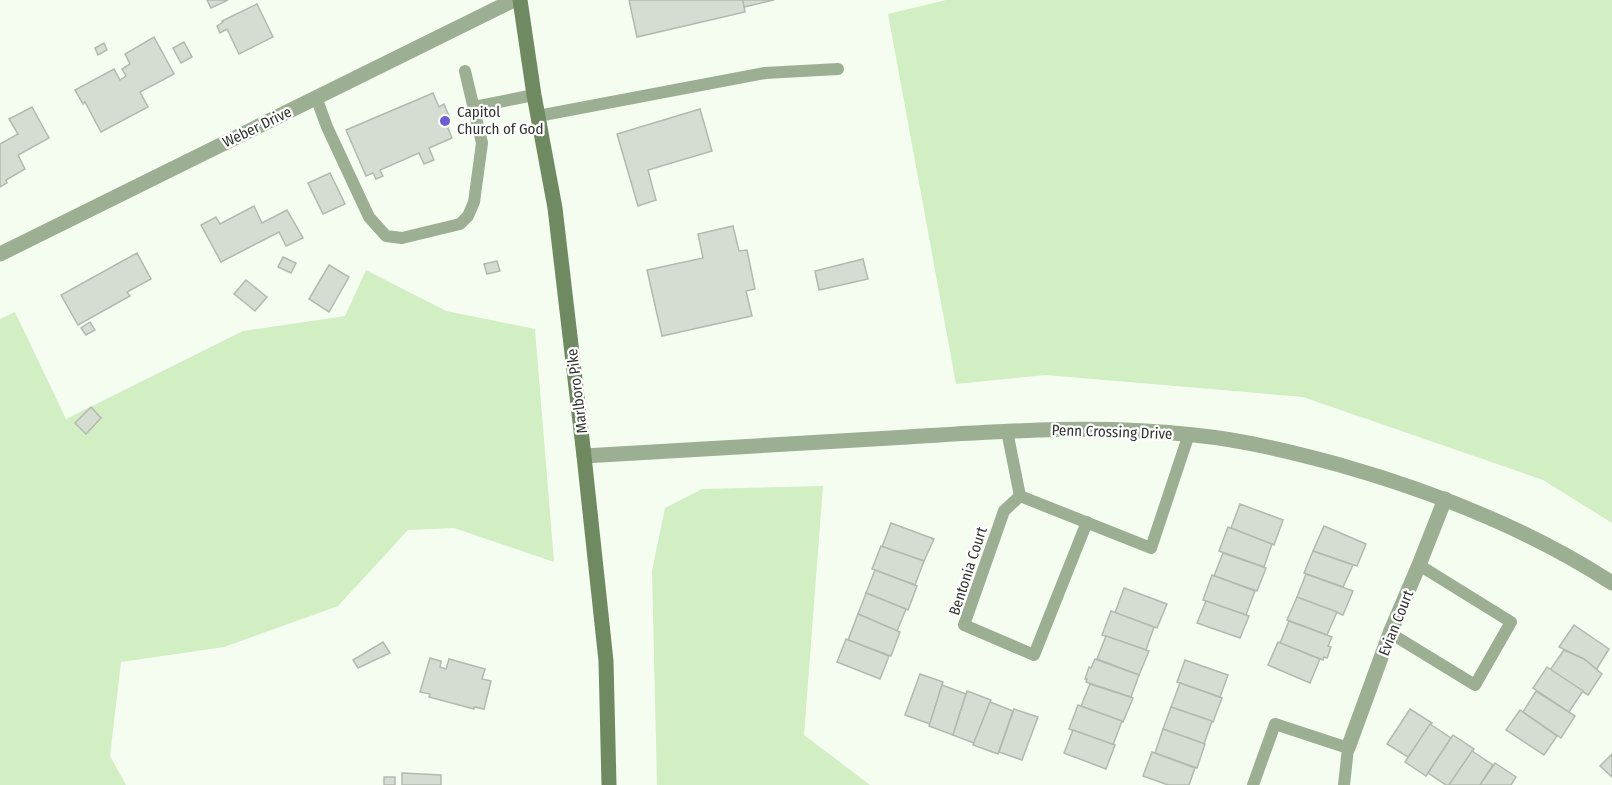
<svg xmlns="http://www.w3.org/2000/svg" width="1612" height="785" font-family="'Fira Sans Condensed',sans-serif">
<rect width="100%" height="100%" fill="#f5fdf1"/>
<g fill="#d1efc2">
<path d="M 946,0 L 1612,0 L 1612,523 L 1543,480 L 1303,397 L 1046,375 L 956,384 L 888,14 Z"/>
<path d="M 366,270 L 446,311 L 535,329 L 554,562 L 454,528 L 408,530 L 338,606 L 224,647 L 121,662 L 110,756 L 126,785 L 0,785 L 0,319 L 15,312 L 66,419 L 243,331 L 345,316 Z"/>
<path d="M 823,486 L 804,735 L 870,785 L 657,785 L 652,571 L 665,508 L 702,489 Z"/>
</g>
<g fill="#d5dcd1" stroke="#b2b9ae" stroke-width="1.5">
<path d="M 207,0 L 228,0 L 211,8 Z"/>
<path d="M 629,0 L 743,0 L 745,12 L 637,37 Z"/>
<path d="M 743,0 L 774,0 L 744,7 Z"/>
<path d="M 257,4 L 273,37 L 239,54 L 227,29 L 220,33 L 217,26 L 223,22 L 222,21 Z"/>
<path d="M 154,37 L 174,74 L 140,92 L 148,107 L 101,132 L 85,102 L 83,104 L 75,90 L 114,69 L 120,80 L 126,76 L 122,69 L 130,64 L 125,54 Z"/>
<path d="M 184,42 L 192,57 L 181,63 L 173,48 Z"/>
<path d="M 104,43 L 107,50 L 98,55 L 95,48 Z"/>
<path d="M 433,93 L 439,107 L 444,104 L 451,121 L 446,123 L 452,138 L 429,148 L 434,160 L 424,164 L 419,153 L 380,170 L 383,176 L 376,179 L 373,173 L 366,176 L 346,130 Z"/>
<path d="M 32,107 L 49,138 L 18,155 L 25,169 L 6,180 L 7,183 L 0,187 L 0,144 L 18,134 L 9,119 Z"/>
<path d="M 700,109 L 712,151 L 648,170 L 656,200 L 638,206 L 617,134 Z"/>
<path d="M 330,173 L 345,204 L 323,214 L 308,183 Z"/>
<path d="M 254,206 L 262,223 L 287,210 L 303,238 L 286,246 L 279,232 L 221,262 L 201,225 L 216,217 L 220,224 Z"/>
<path d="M 733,226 L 739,251 L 747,250 L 755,289 L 746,291 L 752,316 L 662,336 L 647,270 L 703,258 L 698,234 Z"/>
<path d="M 137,253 L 151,279 L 127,292 L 130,296 L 78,325 L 61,295 Z"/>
<path d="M 283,257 L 296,263 L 291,273 L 278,267 Z"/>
<path d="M 863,259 L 868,279 L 819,290 L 815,271 Z"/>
<path d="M 497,261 L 500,271 L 487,274 L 484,264 Z"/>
<path d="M 329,265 L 349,277 L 329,312 L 309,299 Z"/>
<path d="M 246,280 L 267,297 L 255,311 L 234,294 Z"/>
<path d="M 90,322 L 95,330 L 86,335 L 81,328 Z"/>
<path d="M 91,407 L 101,418 L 86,434 L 75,423 Z"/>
<path d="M 1240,504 L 1283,520 L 1274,545 L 1231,528 Z"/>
<path d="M 891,523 L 934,539 L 924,561 L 882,547 Z"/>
<path d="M 1324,526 L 1366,544 L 1357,566 L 1313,551 Z"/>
<path d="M 1228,527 L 1272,544 L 1264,567 L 1219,551 Z"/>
<path d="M 881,546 L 924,561 L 915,585 L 872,569 Z"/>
<path d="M 1313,551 L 1353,565 L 1343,587 L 1304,573 Z"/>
<path d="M 1223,553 L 1266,568 L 1257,591 L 1214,576 Z"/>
<path d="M 875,570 L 917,586 L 908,610 L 866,593 Z"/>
<path d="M 1306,574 L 1353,591 L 1343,615 L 1297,597 Z"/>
<path d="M 1212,575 L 1255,591 L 1246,615 L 1203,600 Z"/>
<path d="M 1124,588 L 1167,604 L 1157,628 L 1115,613 Z"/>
<path d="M 866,593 L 906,609 L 897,631 L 858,614 Z"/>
<path d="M 1297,597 L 1337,612 L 1327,635 L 1287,620 Z"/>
<path d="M 1206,601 L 1249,616 L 1240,638 L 1197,623 Z"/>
<path d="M 1111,611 L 1154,627 L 1146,650 L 1102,635 Z"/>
<path d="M 858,614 L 900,632 L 891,656 L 848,640 Z"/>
<path d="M 1289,621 L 1332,637 L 1328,646 L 1331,647 L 1327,658 L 1324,657 L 1323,660 L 1280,643 Z"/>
<path d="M 1574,625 L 1609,649 L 1596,670 L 1584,659 L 1559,647 Z"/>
<path d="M 1106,636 L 1149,651 L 1139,675 L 1097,659 Z"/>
<path d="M 846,639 L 889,656 L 880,679 L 837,662 Z"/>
<path d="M 383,642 L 390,653 L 358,668 L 353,660 Z"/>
<path d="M 1278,642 L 1320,659 L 1310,683 L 1268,665 Z"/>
<path d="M 1564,650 L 1584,659 L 1602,674 L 1588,695 L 1550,670 Z"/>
<path d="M 430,658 L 441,661 L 440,667 L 446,669 L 449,659 L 485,669 L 482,679 L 491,681 L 484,709 L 474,707 L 474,709 L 429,697 L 430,694 L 420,692 Z"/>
<path d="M 1095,659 L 1139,675 L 1131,697 L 1086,682 L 1087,679 L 1085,679 L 1089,667 L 1091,668 Z"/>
<path d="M 1185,660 L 1228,675 L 1220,697 L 1177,682 Z"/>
<path d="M 1547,667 L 1583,691 L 1569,712 L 1533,688 Z"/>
<path d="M 920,674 L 943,682 L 930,724 L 905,715 Z"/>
<path d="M 1180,683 L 1222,698 L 1213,722 L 1171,707 Z"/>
<path d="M 1090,684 L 1133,698 L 1123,722 L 1081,706 Z"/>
<path d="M 942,685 L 966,694 L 953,735 L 929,726 Z"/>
<path d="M 967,691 L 991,700 L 974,743 L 953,735 Z"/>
<path d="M 1536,691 L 1575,716 L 1561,738 L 1523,712 Z"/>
<path d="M 990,702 L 1013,711 L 998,754 L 973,745 Z"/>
<path d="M 1078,705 L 1122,721 L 1113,745 L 1069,729 Z"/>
<path d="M 1171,707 L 1212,721 L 1204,744 L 1163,729 Z"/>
<path d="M 1014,709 L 1038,717 L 1022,760 L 999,752 Z"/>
<path d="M 1410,709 L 1432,723 L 1408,757 L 1387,744 Z"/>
<path d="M 1520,710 L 1557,736 L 1544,755 L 1506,730 Z"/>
<path d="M 1430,724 L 1451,738 L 1426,776 L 1405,762 Z"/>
<path d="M 1163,729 L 1205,744 L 1197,768 L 1155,753 Z"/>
<path d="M 1073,730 L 1115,745 L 1106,769 L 1064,753 Z"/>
<path d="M 1453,735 L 1474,749 L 1449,785 L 1446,785 L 1428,773 Z"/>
<path d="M 1472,751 L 1493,765 L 1480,785 L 1449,785 Z"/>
<path d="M 1152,752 L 1195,768 L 1189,785 L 1168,785 L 1143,776 Z"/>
<path d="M 1612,754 L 1612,777 L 1600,766 Z"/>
<path d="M 1495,763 L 1516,777 L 1511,785 L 1480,785 Z"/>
<path d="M 402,773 L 441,775 L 441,785 L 402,785 Z"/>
<rect x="384" y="777" width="11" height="8"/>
</g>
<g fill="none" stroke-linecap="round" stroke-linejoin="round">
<g stroke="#9caf92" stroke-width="12">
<path d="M 316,97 L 327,127 L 369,217 L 386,236 L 402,238 L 460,224 L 468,216 L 474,202 L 482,143 L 465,71"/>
<path d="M 474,107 L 534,95"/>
<path d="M 538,116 L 765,73 L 838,69"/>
<path d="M 1007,431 L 1020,496 L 1151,548 L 1189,434"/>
<path d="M 1020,496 L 1004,511 L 964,625 L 1034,655 L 1087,522"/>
<path d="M 1390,633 L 1475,685 L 1511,622 L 1419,565"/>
<path d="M 1253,785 L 1275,724 L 1348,748 L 1344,785"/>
</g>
<g stroke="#9caf92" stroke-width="15">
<path d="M 0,254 L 514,0"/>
<path d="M 584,456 C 692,449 800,443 908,437 C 1003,431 1099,424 1194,435 C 1244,440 1292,452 1340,465 C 1435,492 1529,529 1612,583"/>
<path d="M 1348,748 L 1390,633 L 1419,565 L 1445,499"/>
</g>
<path stroke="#6f8a61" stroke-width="15" d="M 520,0 L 534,95 L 555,208 L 584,456 L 606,661 L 609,785"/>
</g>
<circle fill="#6c5cd6" stroke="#fff" stroke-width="2" cx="445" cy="121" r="6"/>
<g text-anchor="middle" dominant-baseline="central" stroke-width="4.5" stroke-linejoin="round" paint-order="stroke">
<g font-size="15" fill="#313430" stroke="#fff" text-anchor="start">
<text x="457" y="112">Capitol<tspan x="457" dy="17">Church of God</tspan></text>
</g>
<g font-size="15" fill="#313430" stroke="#fff">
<text transform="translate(257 127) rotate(-26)">Weber Drive</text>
<text transform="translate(577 391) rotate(-97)">Marlboro Pike</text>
<text transform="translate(1112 432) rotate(2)">Penn Crossing Drive</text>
<text transform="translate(968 571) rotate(-72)">Bentonia Court</text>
<text transform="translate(1396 623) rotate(-68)">Evian Court</text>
</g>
</g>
</svg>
